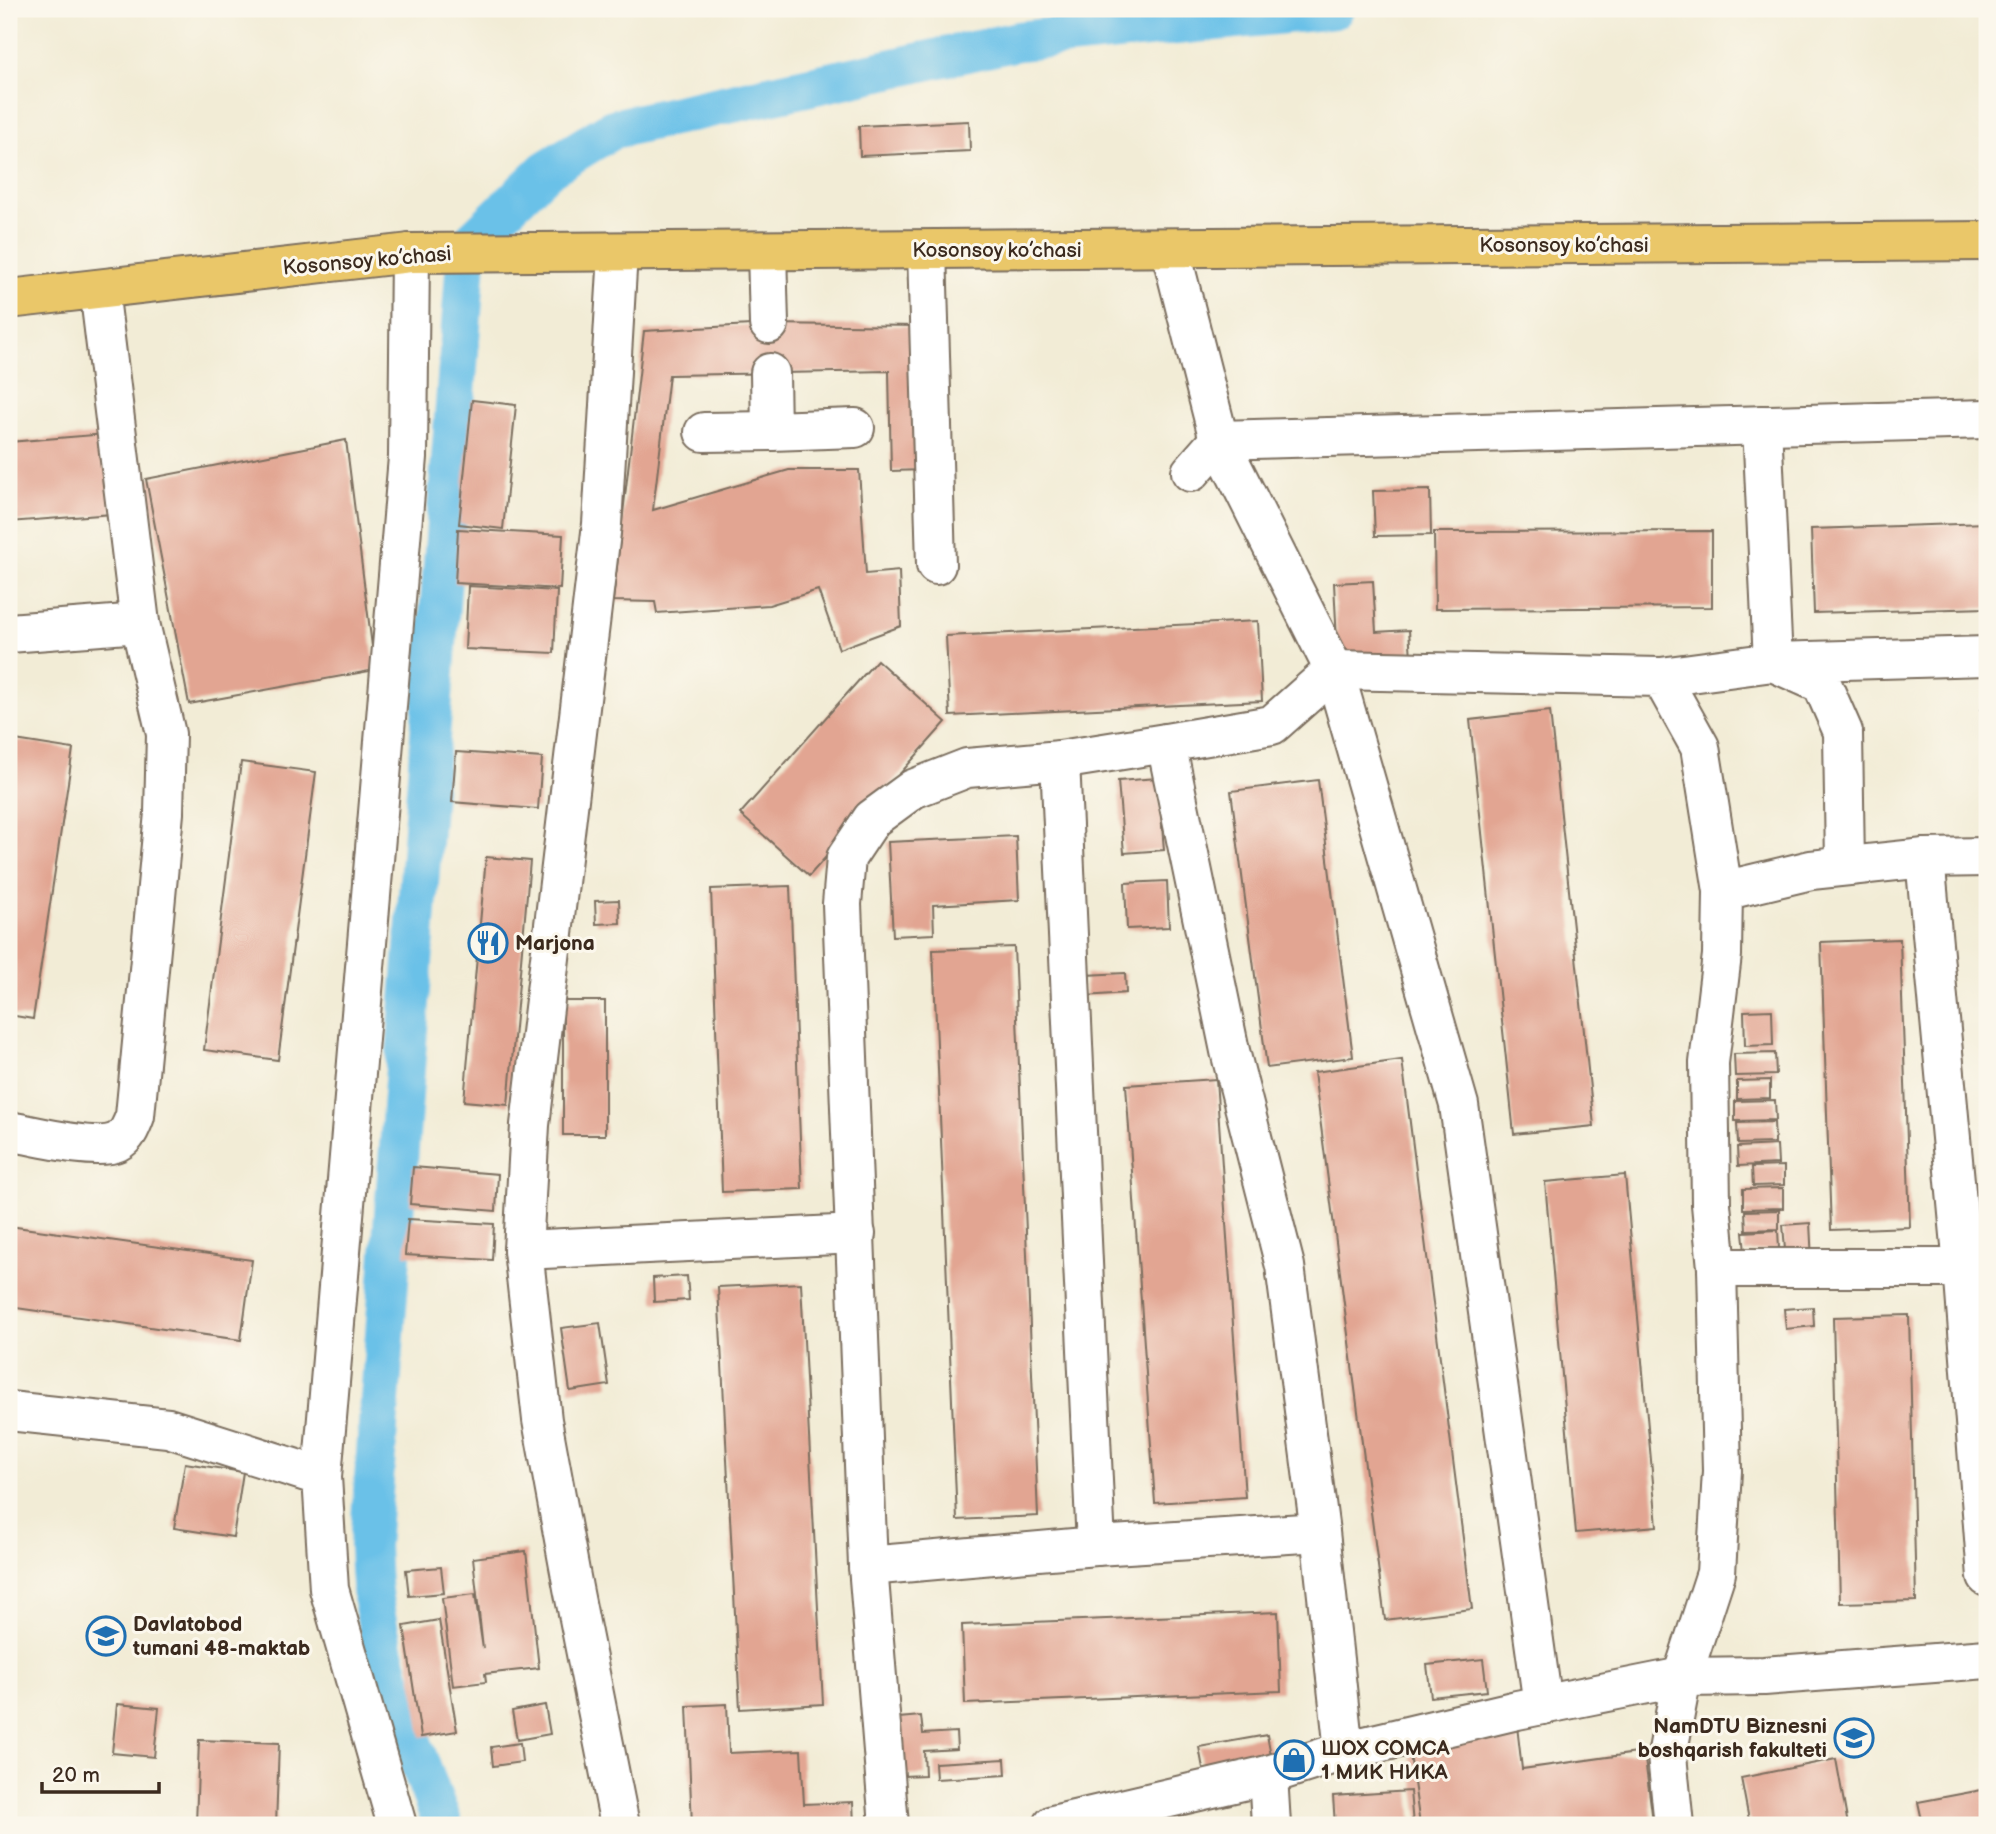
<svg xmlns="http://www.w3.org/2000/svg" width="1996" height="1834" font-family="'Balsamiq Sans',sans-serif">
<rect width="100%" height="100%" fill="#fbf7ec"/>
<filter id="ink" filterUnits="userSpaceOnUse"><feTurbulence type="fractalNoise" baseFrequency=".0143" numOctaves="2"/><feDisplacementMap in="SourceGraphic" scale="14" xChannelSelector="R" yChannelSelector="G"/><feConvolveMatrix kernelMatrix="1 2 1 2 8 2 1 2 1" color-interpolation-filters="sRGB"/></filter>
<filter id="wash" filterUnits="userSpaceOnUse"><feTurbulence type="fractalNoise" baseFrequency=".00686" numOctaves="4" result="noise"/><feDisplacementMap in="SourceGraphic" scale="28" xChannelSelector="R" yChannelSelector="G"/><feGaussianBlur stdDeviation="1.57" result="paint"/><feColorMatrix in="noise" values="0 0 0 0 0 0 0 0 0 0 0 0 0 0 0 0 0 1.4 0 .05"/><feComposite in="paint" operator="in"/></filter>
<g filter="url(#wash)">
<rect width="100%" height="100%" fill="#f2ecd6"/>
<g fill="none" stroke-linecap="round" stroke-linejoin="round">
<path stroke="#6bc1e8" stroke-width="40" d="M 443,1825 C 415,1752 385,1677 373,1599 C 370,1582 370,1563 369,1546 L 467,246 L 546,170 L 613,129 L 1018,41 L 1334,9"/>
</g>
<g id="blocks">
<g fill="#e2a592">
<path d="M 969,121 L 970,151 L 860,156 L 859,126 Z"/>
<path d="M 769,324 L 917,326 L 923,470 L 891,471 L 889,371 L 669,375 L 653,510 L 789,470 L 859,470 L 866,574 L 899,571 L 901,626 L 839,649 L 818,590 L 769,605 L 657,613 L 655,602 L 613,601 L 644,331 Z"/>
<path d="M 472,400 L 516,405 L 503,529 L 459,524 Z"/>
<path d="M 106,434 L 112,514 L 9,522 L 9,442 Z"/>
<path d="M 346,440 L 375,670 L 189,704 L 146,479 Z"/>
<path d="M 1430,490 L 1431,535 L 1375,536 L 1373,491 Z"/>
<path d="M 1987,523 L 1987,608 L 1814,613 L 1811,529 Z"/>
<path d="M 458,529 L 563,535 L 560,589 L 455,583 Z"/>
<path d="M 1712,531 L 1712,607 L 1435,609 L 1434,532 Z"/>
<path d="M 1373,581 L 1376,632 L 1409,630 L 1411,657 L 1338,661 L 1334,583 Z"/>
<path d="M 468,586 L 557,591 L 554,653 L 465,649 Z"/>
<path d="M 1258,621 L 1262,701 L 950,716 L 946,636 Z"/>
<path d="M 877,660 L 946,722 L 809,876 L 740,814 Z"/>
<path d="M 1981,710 L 1987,710 L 1987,775 L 1983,775 Z"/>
<path d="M 1550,711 L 1594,1126 L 1514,1134 L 1470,720 Z"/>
<path d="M 9,739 L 73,749 L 33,1019 L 9,1015 Z"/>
<path d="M 456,752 L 542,758 L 538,809 L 452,802 Z"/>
<path d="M 241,762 L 316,772 L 278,1060 L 204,1050 Z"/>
<path d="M 1158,778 L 1164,850 L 1124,853 L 1118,781 Z"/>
<path d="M 1318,780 L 1353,1057 L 1267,1068 L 1231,791 Z"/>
<path d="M 1016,836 L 1019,900 L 933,905 L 934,934 L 893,936 L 888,842 Z"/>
<path d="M 486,857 L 530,861 L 508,1105 L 464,1101 Z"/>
<path d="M 1167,881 L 1169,927 L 1127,929 L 1125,883 Z"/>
<path d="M 790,886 L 802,1189 L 722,1192 L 711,889 Z"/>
<path d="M 619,900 L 620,923 L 596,924 L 595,901 Z"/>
<path d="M 1900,939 L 1910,1227 L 1831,1230 L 1821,942 Z"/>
<path d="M 1014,947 L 1038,1516 L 957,1520 L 933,950 Z"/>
<path d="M 1125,973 L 1126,993 L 1086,996 L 1085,975 Z"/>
<rect x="563" y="1001" width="42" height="134"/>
<path d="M 1772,1010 L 1773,1045 L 1745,1046 L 1744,1011 Z"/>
<path d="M 1775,1053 L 1776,1075 L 1735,1076 L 1734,1054 Z"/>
<path d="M 1402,1060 L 1472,1609 L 1385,1620 L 1314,1072 Z"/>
<path d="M 1216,1079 L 1245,1497 L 1155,1503 L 1126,1085 Z"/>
<path d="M 1770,1080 L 1770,1098 L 1737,1099 L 1737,1081 Z"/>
<path d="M 1775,1100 L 1776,1120 L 1735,1121 L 1735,1101 Z"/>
<path d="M 1774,1122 L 1775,1143 L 1738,1144 L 1737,1123 Z"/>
<path d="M 1777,1145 L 1778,1164 L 1738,1166 L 1737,1147 Z"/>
<path d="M 1784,1166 L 1784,1185 L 1753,1186 L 1752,1167 Z"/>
<path d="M 413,1167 L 498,1174 L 496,1211 L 410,1204 Z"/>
<path d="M 1625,1175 L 1657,1526 L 1576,1533 L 1545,1182 Z"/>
<path d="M 1783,1188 L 1783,1208 L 1743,1209 L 1743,1189 Z"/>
<path d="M 1779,1210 L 1779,1229 L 1746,1230 L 1745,1211 Z"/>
<path d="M 408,1219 L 494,1224 L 492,1260 L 405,1255 Z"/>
<path d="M 1810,1223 L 1812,1261 L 1786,1262 L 1783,1225 Z"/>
<path d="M 9,1226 L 252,1260 L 241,1340 L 9,1307 Z"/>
<path d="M 1778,1230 L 1779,1249 L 1745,1252 L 1743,1232 Z"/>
<path d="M 687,1276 L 689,1300 L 654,1302 L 653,1278 Z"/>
<path d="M 801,1283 L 823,1704 L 740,1709 L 718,1287 Z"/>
<path d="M 1813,1307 L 1814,1326 L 1786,1329 L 1784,1309 Z"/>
<path d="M 1909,1315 L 1916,1601 L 1840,1603 L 1833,1317 Z"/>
<path d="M 600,1323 L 609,1385 L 570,1391 L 561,1328 Z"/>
<path d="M 185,1463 L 243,1472 L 233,1537 L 174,1528 Z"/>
<path d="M 526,1551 L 539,1668 L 485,1674 L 486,1682 L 453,1686 L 442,1598 L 475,1594 L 483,1649 L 473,1558 Z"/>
<path d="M 441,1567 L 444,1593 L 409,1596 L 406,1570 Z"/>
<path d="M 1278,1612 L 1281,1691 L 965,1704 L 962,1625 Z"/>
<path d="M 439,1620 L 457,1731 L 421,1737 L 404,1626 Z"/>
<path d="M 1483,1659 L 1487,1691 L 1431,1697 L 1427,1665 Z"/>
<path d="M 117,1704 L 159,1708 L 154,1757 L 112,1753 Z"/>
<path d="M 727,1704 L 729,1753 L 801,1750 L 804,1804 L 853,1802 L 854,1825 L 692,1825 L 687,1706 Z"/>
<path d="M 545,1705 L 550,1734 L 517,1740 L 512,1711 Z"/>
<path d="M 921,1716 L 923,1734 L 956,1732 L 957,1749 L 924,1751 L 925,1775 L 903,1776 L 899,1718 Z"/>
<path d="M 1517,1726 L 1522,1769 L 1644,1752 L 1653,1821 L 1621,1825 L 1420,1825 L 1408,1740 Z"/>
<path d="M 1267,1735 L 1272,1761 L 1204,1774 L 1199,1747 Z"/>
<path d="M 199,1740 L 279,1743 L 276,1825 L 196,1825 Z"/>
<path d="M 520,1743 L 522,1762 L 493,1766 L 491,1747 Z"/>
<path d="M 1005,1759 L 1006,1775 L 936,1779 L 935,1763 Z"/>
<path d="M 1836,1759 L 1848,1825 L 1750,1825 L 1741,1778 Z"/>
<path d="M 1987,1789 L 1987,1825 L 1923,1825 L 1918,1802 Z"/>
<path d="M 1410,1791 L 1413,1825 L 1335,1825 L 1333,1796 Z"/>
</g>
</g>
</g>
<g filter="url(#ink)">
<use href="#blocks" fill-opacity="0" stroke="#7b6e5e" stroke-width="2"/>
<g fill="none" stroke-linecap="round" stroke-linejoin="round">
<g stroke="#7b6e5e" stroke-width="42">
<g id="minor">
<path d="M 1170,248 L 1219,440 L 1334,670 L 1459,1105 L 1543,1705"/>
<path d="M 927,250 L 936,565"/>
<path d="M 767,251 L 769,324"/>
<path d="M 618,253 L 602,524 L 530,1125 L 523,1250 L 542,1420 L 573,1588 L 620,1825"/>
<path d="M 770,373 L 771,431 L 855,428"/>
<path d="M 704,432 L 771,431"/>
<path d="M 1191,472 L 1219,440 L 1987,419"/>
<path d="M 9,633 L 140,623"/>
<path d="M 1661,677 L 1773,662 L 1762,425"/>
<path d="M 1060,760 L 967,768 L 913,789 L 872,819 L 846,858 L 842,904 L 868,1566 L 1096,1546 L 1320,1532"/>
<path d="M 1925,858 L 1963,1267 L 1987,1577"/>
<path d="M 1845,866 L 1843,732 L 1822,684 L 1773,662 L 1987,656"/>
<path d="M 9,1131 C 33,1135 96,1152 117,1142 C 127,1137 131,1127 135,1116 L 164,813 L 166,734 L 140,623 L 99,289"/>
<path d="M 523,1250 L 856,1234"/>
<path d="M 1717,1268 L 1987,1268"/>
<path d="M 9,1411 L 168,1428 L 322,1477"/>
<path d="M 1096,1546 L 1060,760 L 1166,743"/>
<path d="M 868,1566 L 889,1825"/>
<path d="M 1344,1751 L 1320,1532 L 1285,1266 L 1230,1051 L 1166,743 L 1272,725 L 1334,670 L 1661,677 L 1700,747 L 1723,891 L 1811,870 L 1925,858 L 1987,857"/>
<path d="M 1268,1775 L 1271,1825"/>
<path d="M 397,1825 L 329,1589 L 322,1477 L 408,457 L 410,253"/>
<path d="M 1053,1825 L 1268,1775 L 1344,1751 L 1517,1710 L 1682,1677 L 1764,1676 L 1987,1659"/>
<path d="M 1674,1825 L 1667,1756 L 1682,1677 L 1716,1573 L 1722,1471 L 1717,1268 L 1711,1204 L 1709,1063 L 1722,955 L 1723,891"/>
</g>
</g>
<g stroke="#7b6e5e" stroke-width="42">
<path id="major" d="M 9,299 L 410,253 L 1987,241"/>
</g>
<use href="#minor" stroke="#fff" stroke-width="38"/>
<use href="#major" stroke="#eac769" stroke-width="38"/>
</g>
</g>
<defs>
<g id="restaurant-ring" transform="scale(2.0125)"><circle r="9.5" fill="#fbf7ec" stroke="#1f6fb2" stroke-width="1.5"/><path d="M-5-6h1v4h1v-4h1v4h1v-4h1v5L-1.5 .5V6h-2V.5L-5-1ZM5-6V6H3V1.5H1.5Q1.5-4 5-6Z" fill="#1f6fb2"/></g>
<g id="school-ring" transform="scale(2.0125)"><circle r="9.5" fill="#fbf7ec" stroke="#1f6fb2" stroke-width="1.5"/><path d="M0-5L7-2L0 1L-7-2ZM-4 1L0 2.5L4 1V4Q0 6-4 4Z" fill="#1f6fb2"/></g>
<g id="university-ring" transform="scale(2.0125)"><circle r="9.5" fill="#fbf7ec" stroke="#1f6fb2" stroke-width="1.5"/><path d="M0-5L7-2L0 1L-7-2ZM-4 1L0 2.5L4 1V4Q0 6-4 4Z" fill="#1f6fb2"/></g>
<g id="shop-ring" transform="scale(2.0125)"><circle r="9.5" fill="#fbf7ec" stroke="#1f6fb2" stroke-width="1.5"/><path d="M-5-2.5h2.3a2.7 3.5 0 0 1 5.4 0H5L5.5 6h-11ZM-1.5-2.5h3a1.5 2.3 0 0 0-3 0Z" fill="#1f6fb2"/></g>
</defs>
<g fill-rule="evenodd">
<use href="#restaurant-ring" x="488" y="943"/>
<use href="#school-ring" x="106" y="1636"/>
<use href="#university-ring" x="1854" y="1738"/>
<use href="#shop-ring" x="1294" y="1760"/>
</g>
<g text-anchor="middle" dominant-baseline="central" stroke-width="6" stroke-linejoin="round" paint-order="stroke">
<g font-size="21" fill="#3b2a1e" stroke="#fbf7ec">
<text x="1564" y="245">Kosonsoy ko’chasi</text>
<text x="997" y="250">Kosonsoy ko’chasi</text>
<text transform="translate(367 261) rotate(-5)">Kosonsoy ko’chasi</text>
</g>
<g font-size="21" font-weight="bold" fill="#3b2a1e" stroke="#fbf7ec" text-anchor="start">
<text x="515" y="943">Marjona</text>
<text x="133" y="1624">Davlatobod<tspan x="133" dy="24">tumani 48-maktab</tspan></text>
<text x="1827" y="1726" text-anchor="end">NamDTU Biznesni<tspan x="1827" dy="24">boshqarish fakulteti</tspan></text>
<text x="1321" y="1748">ШОХ СОМСА<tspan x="1321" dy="24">1 МИК НИКА</tspan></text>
</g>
</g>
<rect width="1996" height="1834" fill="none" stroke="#fbf7ec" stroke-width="35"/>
<path d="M42 1782v10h117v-10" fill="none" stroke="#3b2a1e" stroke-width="3.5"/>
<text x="52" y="1782" font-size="21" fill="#3b2a1e" stroke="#fbf7ec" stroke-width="5" paint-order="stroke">20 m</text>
</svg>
